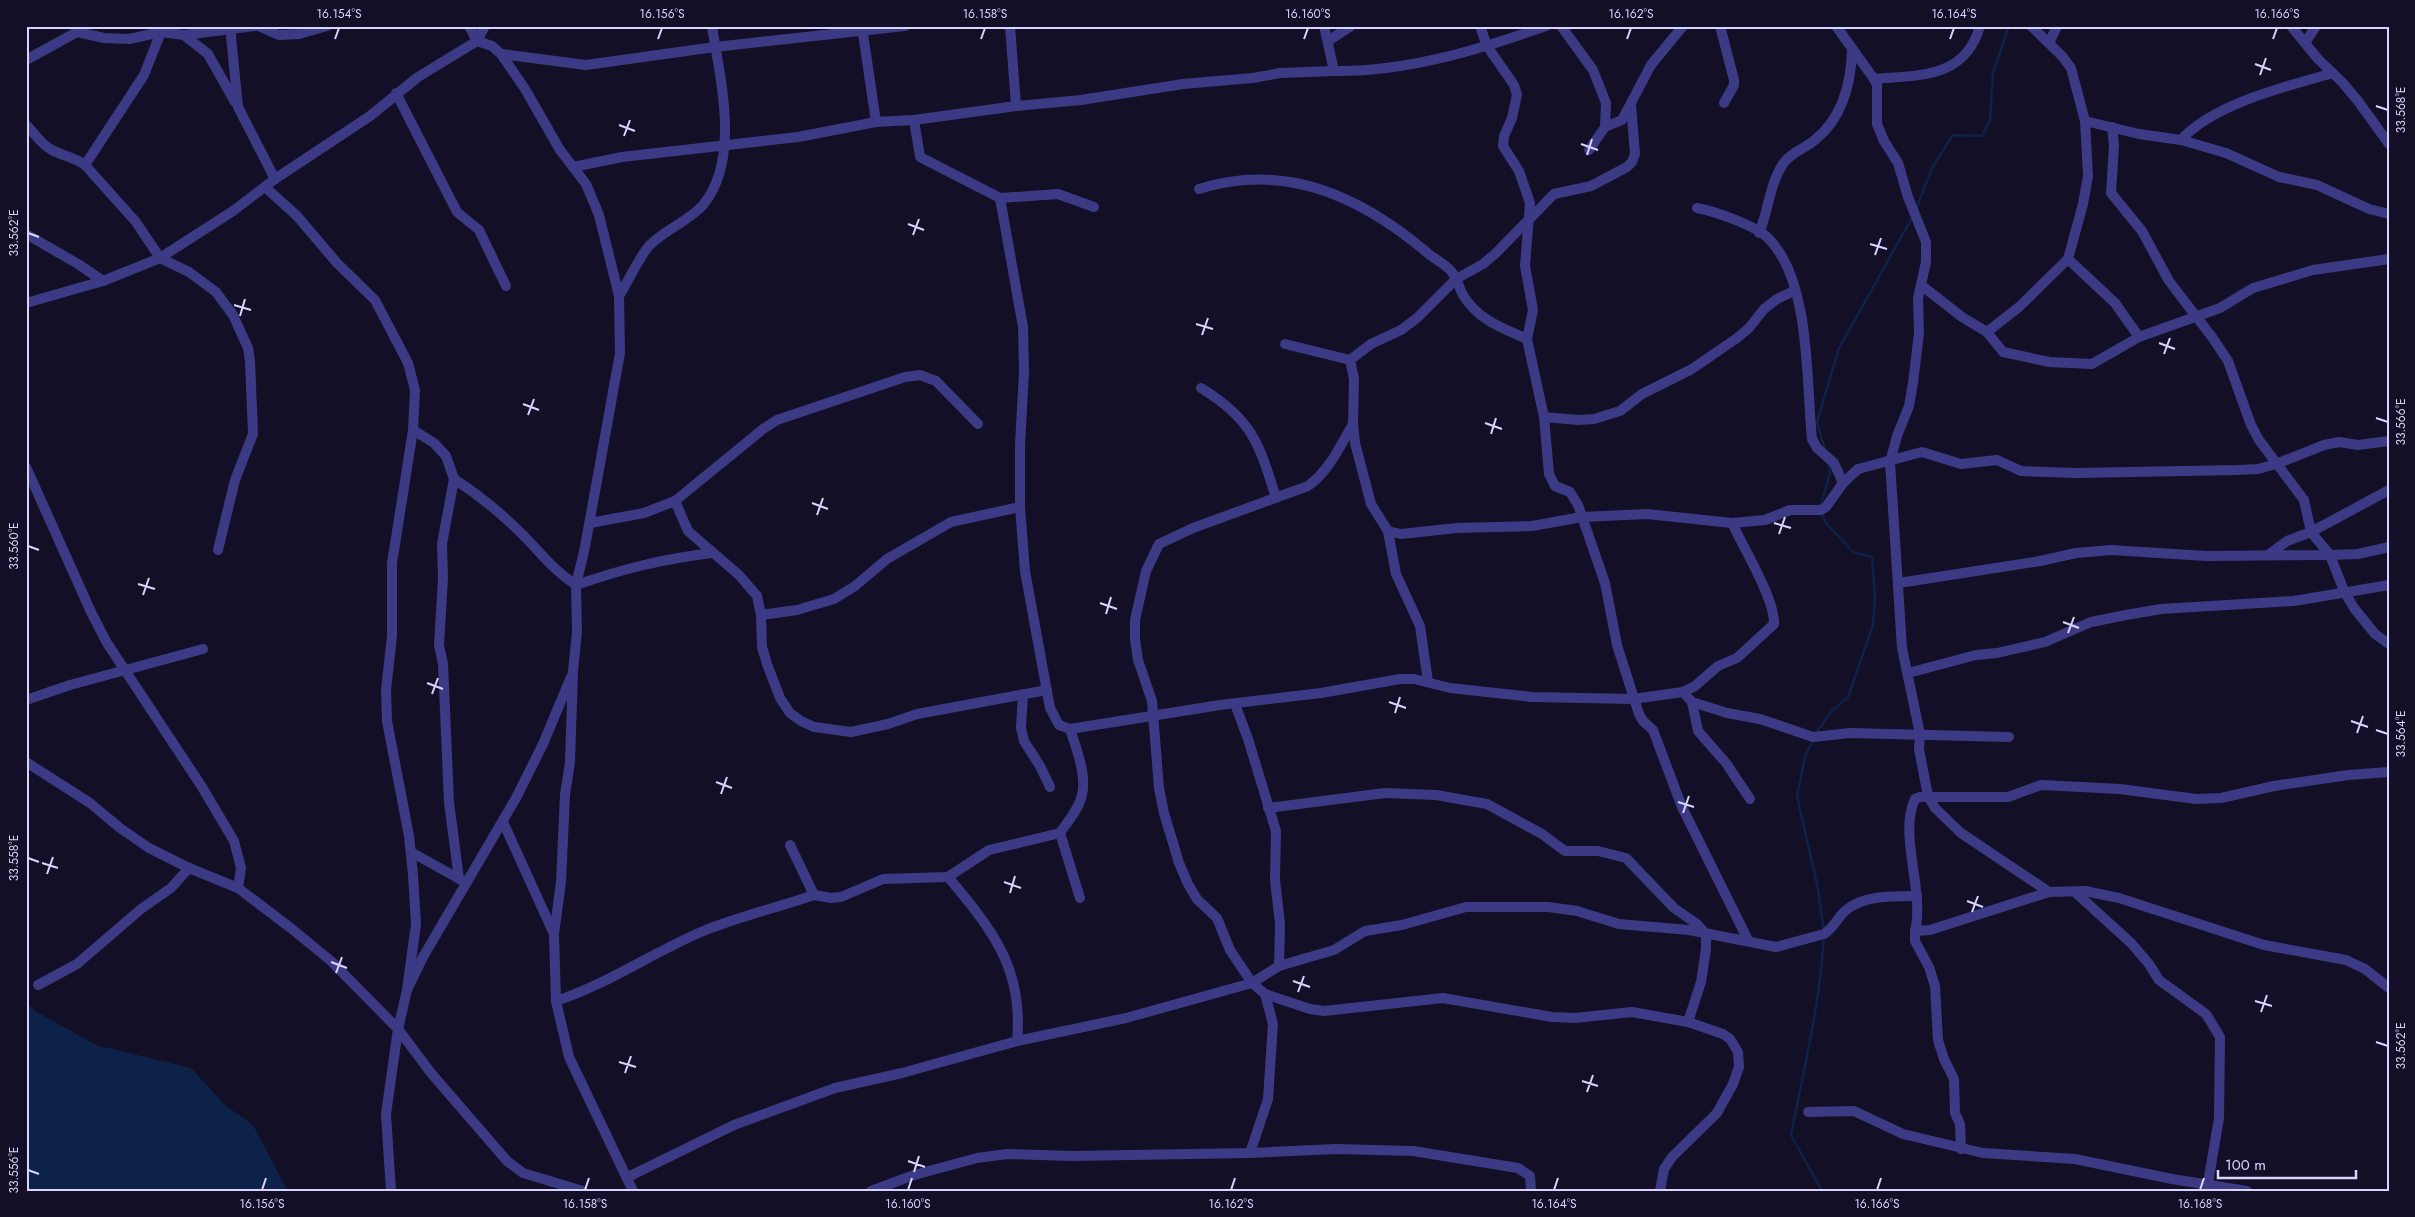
<svg xmlns="http://www.w3.org/2000/svg" width="2415" height="1217" font-family="Jost,sans-serif">
<rect width="100%" height="100%" fill="#130f26"/>
<path fill="#0c2248" d="M 26,1003 L 37,1012 L 96,1045 L 191,1068 L 225,1105 L 253,1125 L 288,1191 L 26,1191 Z"/>
<g fill="none" stroke-linecap="round" stroke-linejoin="round">
<g stroke="#0c2248" stroke-width="2.5">
<path d="M 1916,209 L 1933,166 L 1953,135 L 1982,136 L 1990,120 L 1993,73 L 2009,26"/>
<path d="M 1825,450 L 1817,422 L 1839,348 L 1913,216"/>
<path d="M 1820,508 L 1830,473 L 1828,462"/>
<path d="M 1815,734 L 1832,711 L 1848,697 L 1873,625 L 1875,598 L 1872,557 L 1853,552 L 1826,523 L 1822,513"/>
<path d="M 1813,739 L 1805,757 L 1797,796 L 1817,884 L 1824,931"/>
<path d="M 1822,1191 L 1791,1135 C 1804,1069 1820,1003 1824,936"/>
</g>
<g stroke="#3d3a85" stroke-width="10">
<path d="M 230,26 L 238,107 L 275,179"/>
<path d="M 258,26 L 279,35 L 299,34 L 327,26"/>
<path d="M 469,26 L 477,41 L 492,46 L 501,54 L 525,89 L 560,150 L 586,184 L 599,215 L 619,296 L 620,353 L 585,547 L 576,585 L 577,632 L 573,671 L 570,762 L 565,795 L 561,882 L 554,934 L 556,1001 L 569,1057 L 633,1191"/>
<path d="M 1010,26 L 1016,106"/>
<path d="M 1324,26 L 1334,71 C 1406,72 1478,50 1546,26"/>
<path d="M 1480,26 L 1487,46 L 1514,85 L 1517,95 L 1512,118 L 1504,136 L 1503,146 L 1519,171 L 1530,203 L 1525,266 L 1533,310 L 1527,339 L 1544,417 L 1549,474 L 1555,486 L 1570,492 L 1578,505 L 1605,583 L 1617,645 L 1639,714 L 1643,721 L 1653,730 L 1682,807 L 1748,940"/>
<path d="M 1561,26 L 1593,70 L 1606,103 L 1605,127 L 1589,150"/>
<path d="M 1720,26 L 1734,80 L 1734,85 L 1724,103"/>
<path d="M 1836,26 L 1874,79 L 1877,85 L 1877,124 L 1884,141 L 1898,163 L 1908,197 L 1926,242 L 1926,262 L 1918,298 L 1919,333 L 1913,383 L 1909,406 L 1897,436 L 1890,462 L 1902,648 L 1920,734 L 1919,749 L 1928,796 L 1935,808 L 1961,833 L 2049,892"/>
<path d="M 2031,26 L 2062,56 L 2071,68 L 2085,121 L 2139,134 L 2181,140 L 2226,153 L 2279,177 L 2317,185 L 2369,209 L 2389,214"/>
<path d="M 2291,26 L 2318,59 L 2342,82 L 2358,101 L 2389,144"/>
<path d="M 862,27 L 876,122"/>
<path d="M 161,32 L 144,75 L 85,165 L 136,222 L 160,258 L 189,272 L 216,292 L 233,315 L 248,348 L 250,361 L 253,434 L 235,480 L 218,550"/>
<path d="M 184,35 L 208,54 L 235,102"/>
<path d="M 1328,41 L 1351,26"/>
<path d="M 2049,43 L 2057,26"/>
<path d="M 2305,43 L 2316,26"/>
<path d="M 501,54 L 586,65 L 715,47 L 905,26"/>
<path d="M 26,60 L 77,32 L 104,38 L 129,39 L 161,32 L 184,35 L 255,26"/>
<path d="M 1874,79 C 1919,75 1965,79 1980,26"/>
<path d="M 396,93 L 457,212 L 479,230 L 506,286"/>
<path d="M 1631,105 L 1635,154 L 1632,162 L 1627,167 L 1591,186 L 1554,194 L 1495,254 L 1483,264 L 1456,279 L 1417,318 L 1401,330 L 1371,344 L 1350,360 L 1354,379 L 1353,424 L 1355,443 L 1371,504 L 1388,531 L 1401,534 L 1457,528 L 1532,526 L 1582,517 L 1647,514 L 1732,523 L 1765,520 L 1790,510 L 1821,510 L 1826,507 L 1843,483 L 1858,469 L 1922,452 L 1961,464 L 1997,460 L 2021,471 L 2076,473 L 2238,470 L 2258,469 L 2276,464 L 2324,445 L 2339,442 L 2358,445 L 2389,441"/>
<path d="M 2085,121 L 2088,176 L 2083,204 L 2068,259 L 2115,303 L 2139,337"/>
<path d="M 26,125 C 35,133 40,144 52,150 C 63,156 74,157 85,165"/>
<path d="M 1605,127 L 1622,120 L 1651,65 L 1683,26"/>
<path d="M 2112,127 L 2114,145 L 2111,193 L 2142,231 L 2169,281 L 2212,337 L 2228,361 L 2251,425 L 2259,440 L 2304,500 L 2311,532 L 2330,555 L 2344,591 L 2354,608 L 2375,634 L 2389,644"/>
<path d="M 2181,140 C 2213,104 2287,86 2333,73"/>
<path d="M 573,167 L 622,157 L 798,137 L 876,122 L 914,120 L 1016,106 L 1081,100 L 1183,84 L 1253,78 L 1280,73 L 1334,71"/>
<path d="M 265,187 L 297,216 L 337,263 L 375,300 L 408,363 L 415,390 L 413,430 L 392,563 L 392,636 L 386,690 L 387,721 L 409,836 L 413,875 L 416,924 L 407,990"/>
<path d="M 1199,189 C 1285,162 1359,196 1424,250 C 1432,258 1444,263 1451,271 C 1457,278 1459,287 1463,295 C 1478,320 1502,328 1527,339"/>
<path d="M 1000,198 L 1058,194 L 1094,207"/>
<path d="M 1697,208 C 1714,211 1758,226 1770,240 C 1811,284 1806,382 1812,439 L 1817,448 L 1834,463 L 1843,483"/>
<path d="M 1759,233 C 1769,210 1769,185 1783,164 C 1791,152 1805,149 1816,139 C 1843,117 1851,84 1852,50"/>
<path d="M 26,234 L 78,264 L 103,281"/>
<path d="M 1921,285 L 1962,317 L 1987,332 L 2019,307 L 2068,259"/>
<path d="M 619,296 C 627,284 642,251 651,244 C 666,229 689,221 703,205 C 741,159 720,79 712,26"/>
<path d="M 26,303 L 103,281 L 160,258 L 233,211 L 275,179 L 370,116 L 418,77 L 477,41 L 485,26"/>
<path d="M 1987,332 L 2003,352 L 2049,362 L 2092,364 L 2139,337 L 2220,308 L 2253,288 L 2313,270 L 2389,259"/>
<path d="M 1285,344 L 1350,360"/>
<path d="M 1201,388 C 1252,419 1259,443 1276,498"/>
<path d="M 1544,417 L 1578,420 L 1594,419 L 1620,411 L 1642,394 L 1692,369 L 1737,338 L 1749,328 L 1764,309 L 1777,299 L 1794,291"/>
<path d="M 413,430 L 434,443 L 446,456 L 454,479 L 442,544 L 443,578 L 439,645 L 443,664 L 449,802 L 459,879"/>
<path d="M 26,467 L 91,612 L 107,643 L 202,787 L 234,841 L 241,868 L 238,888"/>
<path d="M 454,479 C 479,495 502,514 523,535 C 542,554 552,569 576,585 C 623,569 662,559 712,553"/>
<path d="M 675,501 L 763,429 L 777,420 L 905,377 L 920,375 L 936,381 L 978,424"/>
<path d="M 590,523 L 644,513 L 675,501 L 688,531 L 739,575 L 757,596 L 761,615 L 762,647 L 767,664 L 780,698 L 790,713 L 801,721 L 814,727 L 851,732 L 888,724 L 917,714 L 1047,690"/>
<path d="M 1388,531 L 1396,574 L 1420,626 L 1428,682"/>
<path d="M 2268,555 L 2287,541 L 2311,532 L 2389,490"/>
<path d="M 1899,583 L 2040,561 L 2076,553 L 2111,550 L 2206,556 L 2330,555 L 2358,554 L 2389,547"/>
<path d="M 761,615 L 797,610 L 834,599 L 855,586 L 887,559 L 951,522 L 1020,507"/>
<path d="M 1908,673 L 1976,655 L 1997,653 L 2045,642 L 2091,622 L 2126,615 L 2161,609 L 2294,601 L 2389,585"/>
<path d="M 1683,692 L 1695,686 L 1718,666 L 1737,658 L 1774,624 C 1775,599 1743,547 1732,523"/>
<path d="M 1023,694 L 1021,728 L 1024,741 L 1040,766 L 1050,787"/>
<path d="M 26,700 L 70,685 L 203,649"/>
<path d="M 1692,702 L 1727,713 L 1760,719 L 1813,737 L 1850,733 L 2009,737"/>
<path d="M 1235,704 L 1248,739 L 1276,831 L 1275,880 L 1280,924 L 1279,966"/>
<path d="M 1070,729 L 1220,705 L 1321,693 L 1400,679 L 1414,679 L 1450,688 L 1532,697 L 1633,699 L 1683,692 L 1692,702 L 1698,731 L 1726,763 L 1750,799"/>
<path d="M 26,762 L 90,803 L 120,828 L 149,848 L 189,868 L 238,888 L 292,929 L 331,961 L 398,1029 L 431,1073 L 507,1161 L 523,1173 L 583,1191"/>
<path d="M 1268,808 L 1385,793 L 1436,795 L 1487,804 L 1542,834 L 1565,851 L 1598,851 L 1626,858 L 1674,908 L 1697,924 L 1706,934 L 1706,949 L 1701,982 L 1688,1022"/>
<path d="M 503,822 L 554,934"/>
<path d="M 1060,833 L 1080,898"/>
<path d="M 790,845 L 814,895 L 831,898 L 841,897 L 883,879 L 948,877 L 989,850 L 1060,833 C 1068,821 1079,809 1082,795 C 1087,775 1076,748 1070,729 L 1059,725 L 1050,708 L 1025,571 L 1020,507 L 1020,444 L 1024,372 L 1023,327 L 1000,198 L 920,157 L 914,120"/>
<path d="M 411,852 L 463,881"/>
<path d="M 948,877 C 992,929 1024,969 1017,1041"/>
<path d="M 2075,892 L 2131,943 L 2149,964 L 2159,980 L 2206,1014 L 2220,1037 L 2219,1118 L 2208,1183"/>
<path d="M 1915,931 C 1925,891 1898,834 1915,799 L 1920,797 L 2008,797 L 2041,785 L 2120,789 L 2196,799 L 2221,798 L 2274,786 L 2348,775 L 2389,772"/>
<path d="M 38,985 L 77,964 L 141,909 L 171,888 L 189,868"/>
<path d="M 1265,994 L 1310,1009 L 1324,1011 L 1443,998 L 1552,1017 L 1575,1018 L 1632,1012 L 1688,1022 L 1723,1034 L 1730,1039 L 1738,1052 L 1739,1067 L 1733,1084 L 1717,1113 L 1672,1157 L 1664,1169 L 1660,1191"/>
<path d="M 556,1001 C 606,985 652,953 701,932 C 737,917 776,908 814,895"/>
<path d="M 1808,1112 L 1854,1111 L 1903,1134 L 1983,1153 L 2075,1159 L 2172,1179 L 2247,1191"/>
<path d="M 1961,1149 L 1960,1124 L 1955,1113 L 1954,1079 L 1944,1059 L 1938,1040 L 1935,986 L 1929,967 L 1915,941 L 1915,931 L 1930,930 L 2049,892 L 2085,891 L 2119,898 L 2264,945 L 2346,960 L 2365,969 L 2389,988"/>
<path d="M 1250,1153 L 1268,1099 L 1273,1024 L 1265,994 L 1252,983 L 1230,950 L 1217,918 L 1197,899 L 1188,884 L 1179,863 L 1164,813 L 1159,788 L 1152,701 L 1138,660 L 1135,639 L 1135,620 L 1146,571 L 1159,544 L 1193,528 L 1308,486 C 1329,471 1340,446 1353,424"/>
<path d="M 628,1177 L 734,1125 L 835,1088 L 902,1073 L 1017,1041 L 1126,1018 L 1252,983 L 1279,966 L 1334,950 L 1365,931 L 1402,925 L 1466,907 L 1548,907 L 1577,911 L 1619,924 L 1689,930 L 1776,947 L 1824,934 C 1834,928 1837,918 1845,911 C 1863,895 1894,896 1917,896"/>
<path d="M 391,1191 L 386,1114 L 398,1029 L 407,990 L 423,957 L 516,798 L 543,744 L 571,677"/>
<path d="M 871,1191 L 914,1175 L 977,1158 L 1007,1154 L 1072,1156 L 1250,1153 L 1336,1149 L 1413,1151 L 1518,1168 L 1530,1176 L 1531,1191"/>
</g>
</g>
<path fill="none" stroke="#d9d4ff" stroke-width="2" d="M 335,39 L 339,28M 658,39 L 662,28M 981,39 L 985,28M 1304,39 L 1308,28M 1627,39 L 1631,28M 1950,39 L 1954,28M 2273,39 L 2277,28M 2255,64 L 2271,70M 2260,75 L 2266,58M 2376,106 L 2388,110M 619,125 L 635,131M 624,136 L 630,120M 1581,144 L 1598,150M 1587,155 L 1592,139M 908,224 L 924,230M 28,233 L 39,237M 913,235 L 919,219M 1870,244 L 1887,249M 1875,255 L 1881,238M 234,305 L 251,310M 240,316 L 245,299M 1196,324 L 1213,329M 1202,335 L 1208,318M 2159,343 L 2175,349M 2164,354 L 2170,338M 523,404 L 539,410M 528,415 L 534,399M 2376,418 L 2388,422M 1485,423 L 1502,429M 1491,434 L 1496,418M 812,503 L 828,509M 817,515 L 823,498M 1774,523 L 1791,528M 1779,534 L 1785,517M 28,546 L 39,550M 138,584 L 155,589M 143,595 L 149,578M 1100,603 L 1117,609M 1106,614 L 1111,597M 2063,622 L 2079,628M 2068,633 L 2074,617M 427,683 L 443,689M 432,694 L 438,678M 1389,702 L 1406,708M 1395,713 L 1400,697M 2351,721 L 2368,727M 2376,730 L 2388,734M 2357,733 L 2363,716M 716,782 L 732,788M 721,794 L 727,777M 1678,802 L 1694,807M 1683,813 L 1689,796M 28,858 L 39,862M 42,863 L 58,868M 47,874 L 53,857M 1004,882 L 1021,888M 1010,893 L 1015,876M 1967,901 L 1983,907M 1972,912 L 1978,896M 331,962 L 347,968M 336,973 L 342,957M 1293,981 L 1310,987M 1298,992 L 1304,976M 2255,1001 L 2272,1006M 2261,1012 L 2267,995M 2376,1042 L 2388,1046M 619,1062 L 636,1067M 625,1073 L 631,1056M 1582,1081 L 1598,1086M 1587,1092 L 1593,1075M 908,1161 L 925,1167M 28,1170 L 39,1174M 914,1172 L 919,1156M 262,1190 L 266,1178M 585,1190 L 589,1178M 908,1190 L 912,1178M 1231,1190 L 1235,1178M 1554,1190 L 1558,1178M 1877,1190 L 1881,1178M 2200,1190 L 2204,1178"/>
<rect width="2415" height="1217" fill="none" stroke="#130f26" stroke-width="55"/>
<path d="M2218 1170v8h138v-8" fill="none" stroke="#d9d4ff" stroke-width="2.5"/>
<text x="2225" y="1170" font-size="15" fill="#d9d4ff" stroke="#130f26" stroke-width="4" paint-order="stroke">100 m</text>
<rect x="28" y="28" width="2360" height="1162" fill="none" stroke="#d9d4ff" stroke-width="2"/>
<g font-size="12" text-anchor="middle" fill="#d9d4ff">
<text x="339" y="18">16.154°S</text>
<text x="662" y="18">16.156°S</text>
<text x="985" y="18">16.158°S</text>
<text x="1308" y="18">16.160°S</text>
<text x="1631" y="18">16.162°S</text>
<text x="1954" y="18">16.164°S</text>
<text x="2277" y="18">16.166°S</text>
<text transform="translate(2401 110) rotate(-90)" y="4">33.568°E</text>
<text transform="translate(14 233) rotate(-90)" y="4">33.562°E</text>
<text transform="translate(2401 422) rotate(-90)" y="4">33.566°E</text>
<text transform="translate(14 546) rotate(-90)" y="4">33.560°E</text>
<text transform="translate(2401 734) rotate(-90)" y="4">33.564°E</text>
<text transform="translate(14 858) rotate(-90)" y="4">33.558°E</text>
<text transform="translate(2401 1046) rotate(-90)" y="4">33.562°E</text>
<text transform="translate(14 1170) rotate(-90)" y="4">33.556°E</text>
<text x="262" y="1208">16.156°S</text>
<text x="585" y="1208">16.158°S</text>
<text x="908" y="1208">16.160°S</text>
<text x="1231" y="1208">16.162°S</text>
<text x="1554" y="1208">16.164°S</text>
<text x="1877" y="1208">16.166°S</text>
<text x="2200" y="1208">16.168°S</text>
</g>
</svg>
